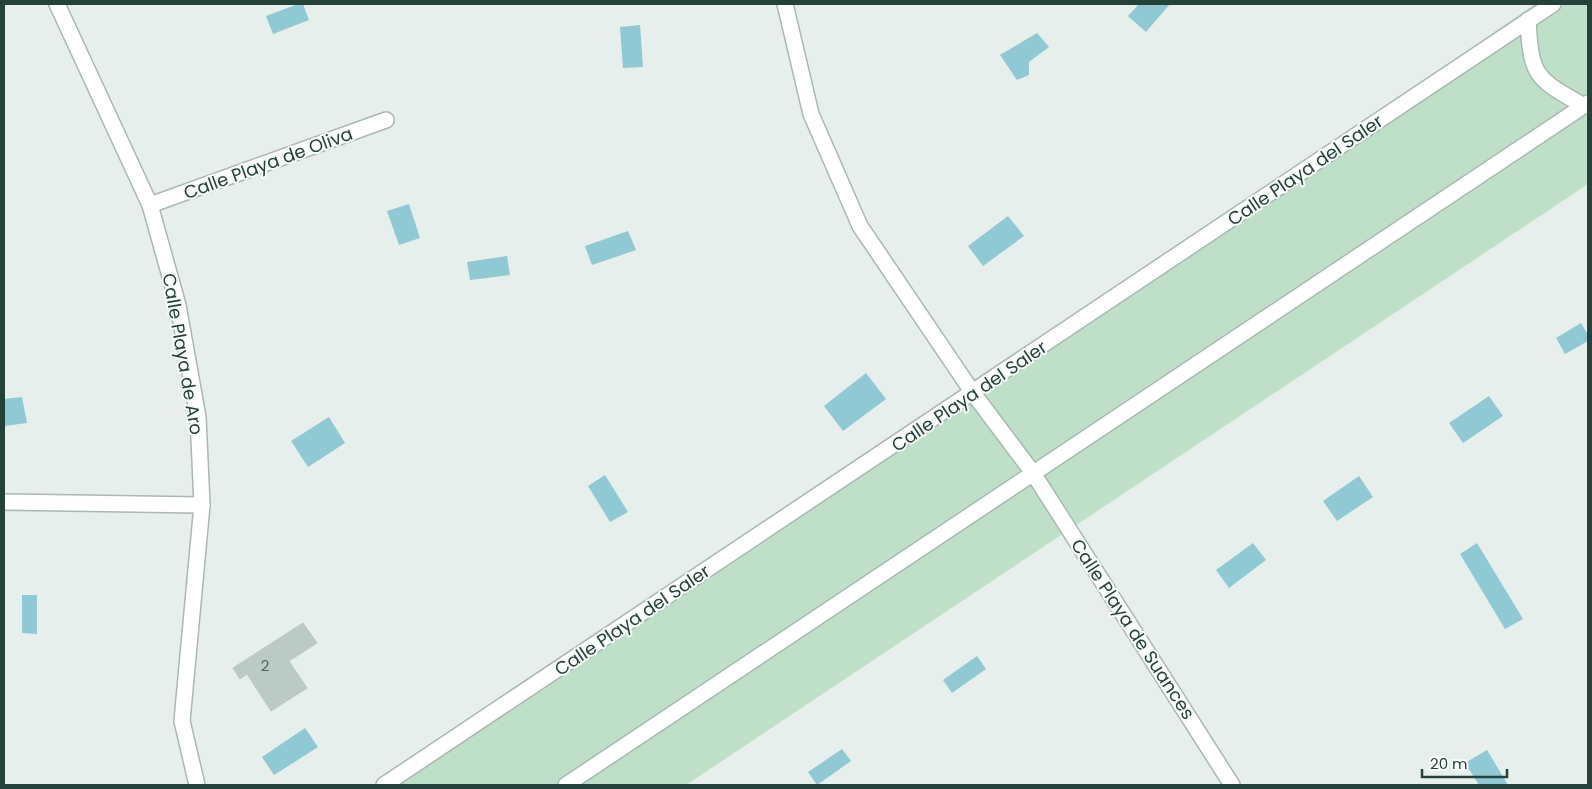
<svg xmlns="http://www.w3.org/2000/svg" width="1592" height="789" font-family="Poppins,sans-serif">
<rect width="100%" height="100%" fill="#e6efeb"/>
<path fill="#bfe0c8" d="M 1535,4 L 1588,4 L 1588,184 L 686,785 L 376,785 L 1229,214 Z"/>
<g fill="#8ec9d4">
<path d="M 298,4 L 303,4 L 309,20 L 273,34 L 266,16 Z"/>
<path d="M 1139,4 L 1170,4 L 1146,32 L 1128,16 Z"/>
<path d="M 640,25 L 643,67 L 623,68 L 620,27 Z"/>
<path d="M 1037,33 L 1049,47 L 1029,62 L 1029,75 L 1017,80 L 1000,55 Z"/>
<path d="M 409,204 L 420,238 L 399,245 L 387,211 Z"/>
<path d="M 1008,216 L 1024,236 L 983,266 L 968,246 Z"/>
<path d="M 628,231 L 636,250 L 592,265 L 585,246 Z"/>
<path d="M 507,256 L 510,275 L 470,280 L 467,262 Z"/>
<path d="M 1581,323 L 1588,335 L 1588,341 L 1565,354 L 1556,338 Z"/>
<path d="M 866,373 L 886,399 L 843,431 L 824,406 Z"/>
<path d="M 1489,396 L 1503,416 L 1463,443 L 1449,423 Z"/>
<path d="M 22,397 L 27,423 L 4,426 L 4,399 Z"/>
<path d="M 329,417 L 345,443 L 308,467 L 291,441 Z"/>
<path d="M 605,475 L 628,512 L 610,522 L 588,486 Z"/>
<path d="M 1359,476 L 1373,497 L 1337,521 L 1323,501 Z"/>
<path d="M 1253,543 L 1266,560 L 1229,588 L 1216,570 Z"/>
<path d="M 1477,543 L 1523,619 L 1505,629 L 1460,554 Z"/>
<path d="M 22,595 L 37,595 L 37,634 L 22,633 Z"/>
<path d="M 977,656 L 986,669 L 952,693 L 943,680 Z"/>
<path d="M 305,728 L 318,747 L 274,775 L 262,757 Z"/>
<path d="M 842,749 L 851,761 L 817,785 L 808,772 Z"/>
<path d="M 1487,750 L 1508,785 L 1479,785 L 1465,763 Z"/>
</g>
<path fill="#bbcac4" stroke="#b8c9c2" d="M 303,623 L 317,643 L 289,661 L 307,688 L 271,711 L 247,674 L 240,679 L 233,668 Z"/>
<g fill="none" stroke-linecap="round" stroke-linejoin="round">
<g stroke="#a8b8b2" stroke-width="18">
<g id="minor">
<path d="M 57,4 L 150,205 L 178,305 L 198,417 L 202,505 L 182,721 L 197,785"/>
<path d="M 785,4 L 811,114 L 860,226 L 973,393 L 1033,473 L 1232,785"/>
<path d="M 1528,20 C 1531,78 1536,78 1584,106"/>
<path d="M 150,205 L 386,120"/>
<path d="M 4,502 L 202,505"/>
<path d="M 384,785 L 1553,4"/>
<path d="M 566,785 L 1588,103"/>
</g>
</g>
<use href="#minor" stroke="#fff" stroke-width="15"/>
</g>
<g text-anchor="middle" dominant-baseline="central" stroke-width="4" stroke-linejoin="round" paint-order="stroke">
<g font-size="15" fill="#4a645c">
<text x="265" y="665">2</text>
</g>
<g font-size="18" fill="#24423a" stroke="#f7fbf9">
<text transform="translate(268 163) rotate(-20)">Calle Playa de Oliva</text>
<text transform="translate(1305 170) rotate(-34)">Calle Playa del Saler</text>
<text transform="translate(183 354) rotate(80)">Calle Playa de Aro</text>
<text transform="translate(969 396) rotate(-34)">Calle Playa del Saler</text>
<text transform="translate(632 620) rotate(-34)">Calle Playa del Saler</text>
<text transform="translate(1133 629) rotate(57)">Calle Playa de Suances</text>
</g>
</g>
<rect width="1592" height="789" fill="none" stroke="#24423a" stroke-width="10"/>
<path d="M1422 769v8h85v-8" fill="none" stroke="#24423a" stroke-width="2.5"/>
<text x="1430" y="769" font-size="15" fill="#24423a" stroke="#f7fbf9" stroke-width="4" paint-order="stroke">20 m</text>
</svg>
